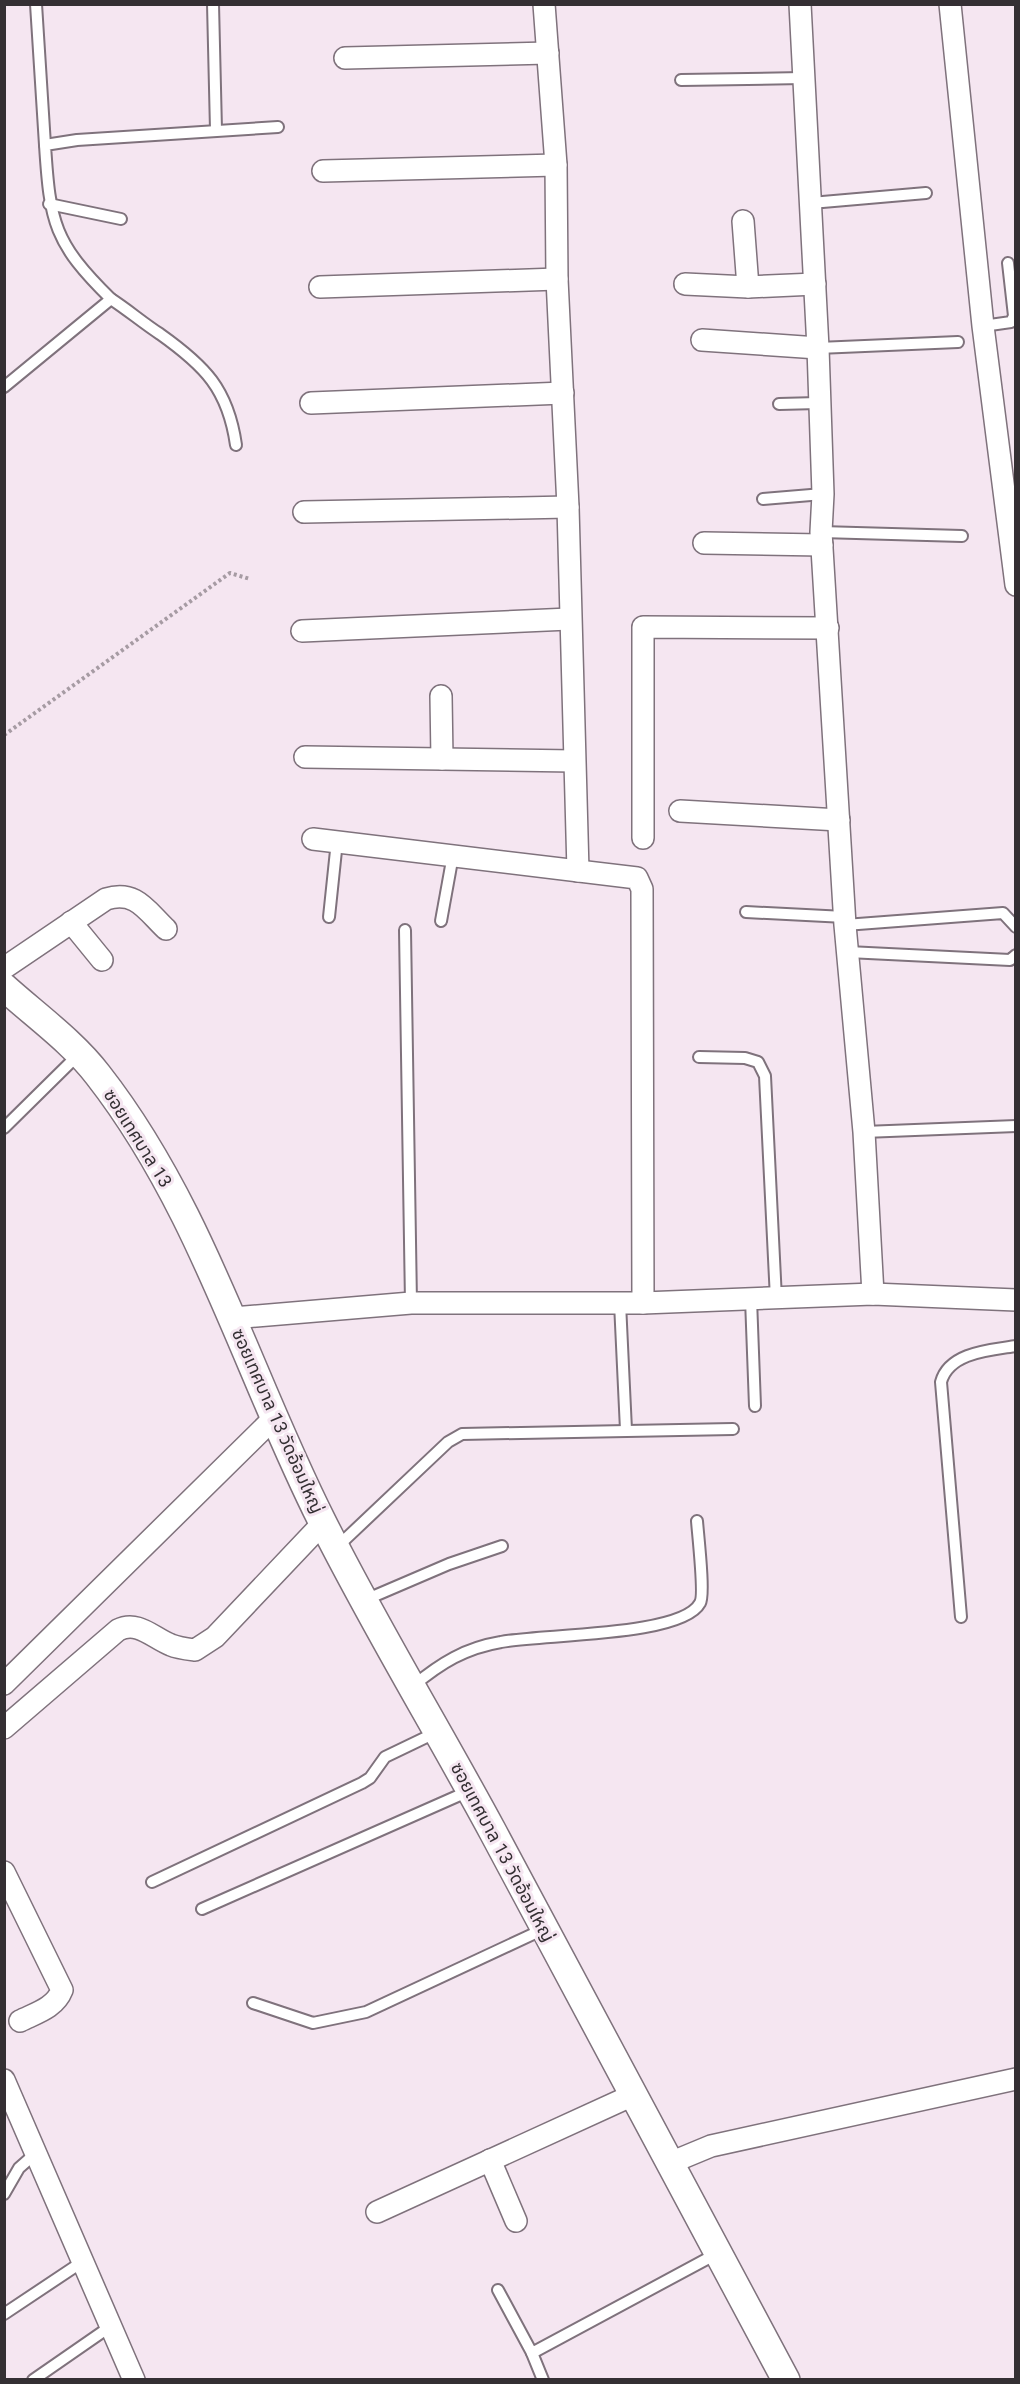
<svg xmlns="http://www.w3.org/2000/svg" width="1020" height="2384" font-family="Roboto,'Noto Sans Thai',sans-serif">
<rect width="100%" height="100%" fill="#f5e6f1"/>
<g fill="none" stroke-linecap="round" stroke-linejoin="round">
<g stroke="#7f727c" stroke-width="14">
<g id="service">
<path d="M 36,4 L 45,145"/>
<path d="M 213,4 L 216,130"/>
<path d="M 681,80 L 803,78"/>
<path d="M 811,203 L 926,193"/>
<path d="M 49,204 L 121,219"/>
<path d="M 111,299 C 128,310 143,323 160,334 C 205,366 228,389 236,445"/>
<path d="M 983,326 L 1011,322 L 1014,316 L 1008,263"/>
<path d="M 818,348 L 958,342"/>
<path d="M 4,387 L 111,299 C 54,243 50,223 45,145 L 77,140 L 278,127"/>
<path d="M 779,404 L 818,403"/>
<path d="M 763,499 L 823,494"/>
<path d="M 821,532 L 962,536"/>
<path d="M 746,912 L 845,917"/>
<path d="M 329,917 L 337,841"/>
<path d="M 441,921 L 453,855"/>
<path d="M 845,925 L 1003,913 L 1016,927"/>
<path d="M 405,930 L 411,1303"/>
<path d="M 848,952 L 1010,960 L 1016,955"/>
<path d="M 699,1057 L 745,1058 L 758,1062 L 765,1076 L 776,1299"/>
<path d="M 4,1128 L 78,1055"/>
<path d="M 864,1132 L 1016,1126"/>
<path d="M 751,1299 L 755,1406"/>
<path d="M 620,1303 L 626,1430"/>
<path d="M 337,1547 L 448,1442 L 462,1434 L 733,1429"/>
<path d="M 365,1600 L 449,1564 L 502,1546"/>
<path d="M 961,1617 L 941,1382 C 949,1352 991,1350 1016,1346"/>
<path d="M 413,1686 C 441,1663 465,1648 501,1642 C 539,1634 682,1637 700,1603 C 705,1595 698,1535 697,1521"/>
<path d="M 152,1882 L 362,1783 L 370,1778 L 385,1757 L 437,1732"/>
<path d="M 202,1909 L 469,1791"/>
<path d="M 253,2003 L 313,2023 L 366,2012 L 544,1929"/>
<path d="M 4,2194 L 19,2168 L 36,2153"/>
<path d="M 498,2290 L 532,2353 L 718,2253"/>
<path d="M 4,2314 L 82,2262"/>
<path d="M 532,2353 L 543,2380"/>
<path d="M 33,2380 L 111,2326"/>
</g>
</g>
<g stroke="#7f727c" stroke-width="24">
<g id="minor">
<path d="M 544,4 L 556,165 L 557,279 L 568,507 L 578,871"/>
<path d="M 800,4 L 818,348 L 823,494 L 821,532 L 845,925 L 864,1132 L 873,1294"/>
<path d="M 950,4 L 983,326 L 1016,585"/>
<path d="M 345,58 L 548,53"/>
<path d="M 323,171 L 556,165"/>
<path d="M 743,221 L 748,287 L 815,284"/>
<path d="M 685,284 L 748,287"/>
<path d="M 320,287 L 557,279"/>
<path d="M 702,340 L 818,348"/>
<path d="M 311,403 L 563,393"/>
<path d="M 304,512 L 568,507"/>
<path d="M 704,543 L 822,545"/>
<path d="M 302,631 L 569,619"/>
<path d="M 441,696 L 442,759"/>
<path d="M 305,757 L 574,761"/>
<path d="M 680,811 L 839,820"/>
<path d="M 643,838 L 643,627 L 828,628"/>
<path d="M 313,839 L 637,878 L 642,889 L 643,1303"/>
<path d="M 71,922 L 102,960"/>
<path d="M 4,968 L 106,899 C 136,890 146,910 166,929"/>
<path d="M 233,1318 L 411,1303 L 643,1303 L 873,1294 L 1016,1300"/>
<path d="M 4,1684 L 274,1418"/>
<path d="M 4,1728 L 118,1630 C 138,1620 153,1638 171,1645 C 178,1648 187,1649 195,1650 L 215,1637 L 323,1523"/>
<path d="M 4,1872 L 62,1990 C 55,2008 36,2013 20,2021"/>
<path d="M 4,2080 L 134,2380"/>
<path d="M 490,2160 L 516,2221"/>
<path d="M 670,2163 L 711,2146 L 1016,2079"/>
<path d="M 377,2212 L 633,2095"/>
</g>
</g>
<g stroke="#7f727c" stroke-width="30">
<path id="tertiary" d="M 4,987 C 35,1015 73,1042 98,1075 C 202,1208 247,1373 322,1521 C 375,1627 437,1728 493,1832 C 591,2014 688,2197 786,2380"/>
</g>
<path stroke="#a69ba3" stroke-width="4" stroke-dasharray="3 3" stroke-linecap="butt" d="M 4,735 L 230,573 L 250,579"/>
<use href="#service" stroke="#fff" stroke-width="10"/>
<use href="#minor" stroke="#fff" stroke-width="21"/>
<use href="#tertiary" stroke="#fff" stroke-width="27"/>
</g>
<g text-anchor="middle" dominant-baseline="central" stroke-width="6" stroke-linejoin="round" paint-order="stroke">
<g font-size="18" fill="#342f33" stroke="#f5e6f1">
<text transform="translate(138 1138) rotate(58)">ซอยเทศบาล 13</text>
<text transform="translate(278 1421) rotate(66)">ซอยเทศบาล 13 วัดอ้อมใหญ่</text>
<text transform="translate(503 1852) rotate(62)">ซอยเทศบาล 13 วัดอ้อมใหญ่</text>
</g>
</g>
<rect width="1020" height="2384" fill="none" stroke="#342f33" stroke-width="12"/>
</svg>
